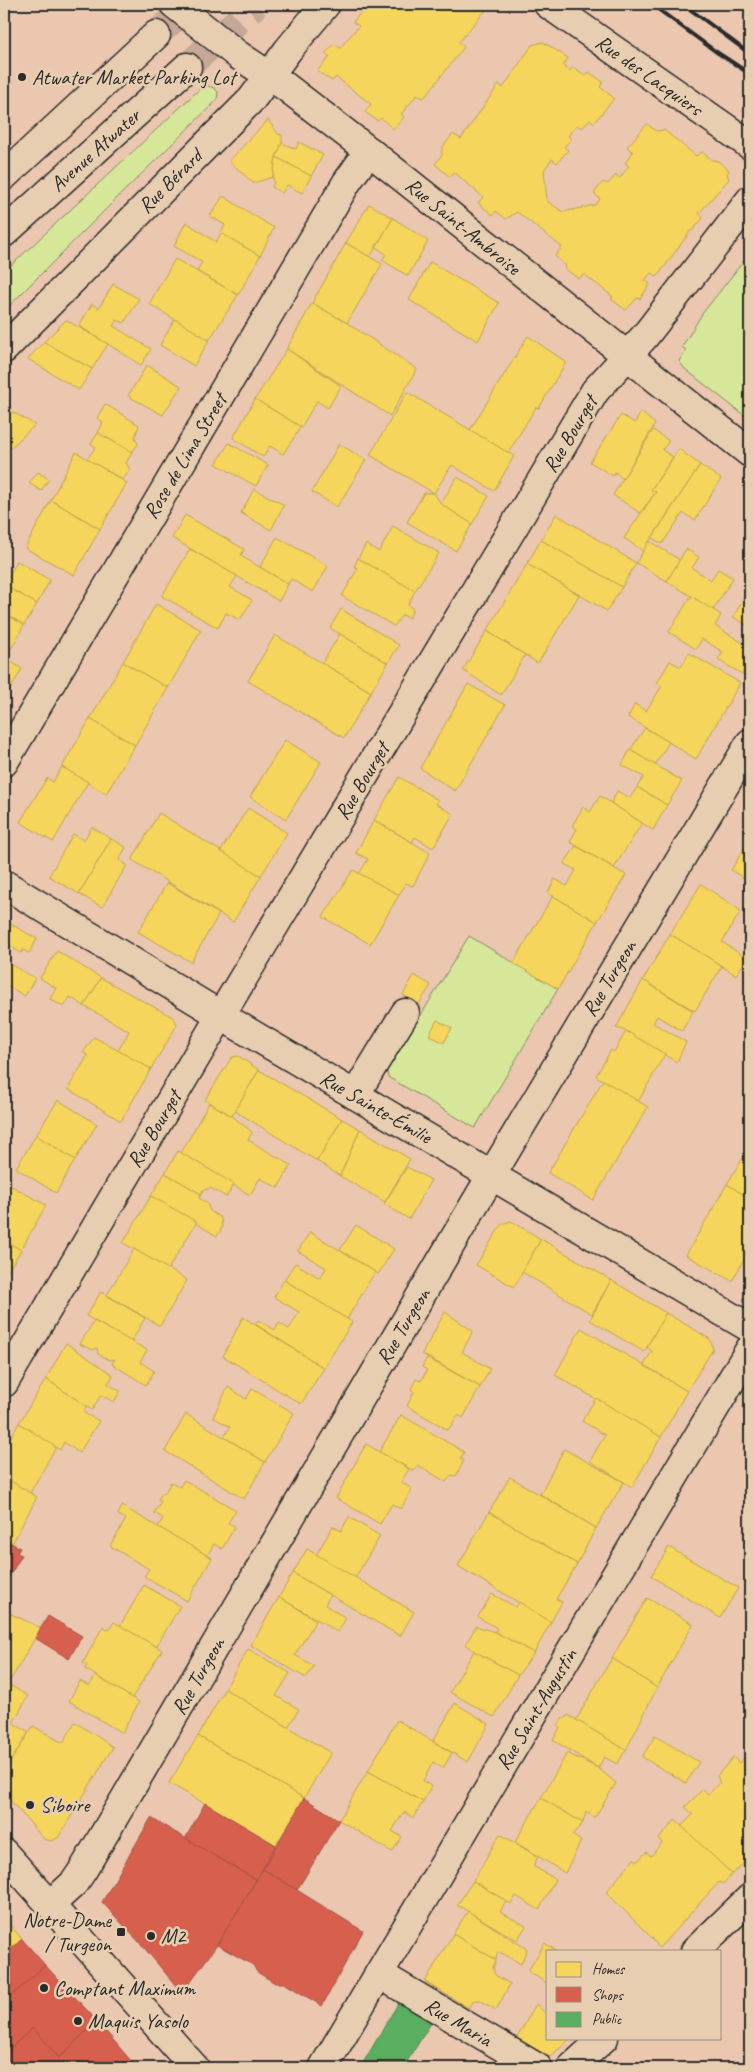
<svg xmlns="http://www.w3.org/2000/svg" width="754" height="2072" font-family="Caveat,sans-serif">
<rect width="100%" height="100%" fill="#ebc7b0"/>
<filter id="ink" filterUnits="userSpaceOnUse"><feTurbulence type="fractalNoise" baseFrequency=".02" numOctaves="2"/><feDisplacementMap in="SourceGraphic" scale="10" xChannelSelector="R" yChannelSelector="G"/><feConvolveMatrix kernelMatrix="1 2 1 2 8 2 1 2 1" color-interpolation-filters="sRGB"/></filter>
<g filter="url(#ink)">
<g fill="#d7e79a" stroke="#818962">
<path d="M 204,85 L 214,88 L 218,92 L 217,100 L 119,196 L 4,311 L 4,272 Z"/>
<path d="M 750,253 L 750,420 L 685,369 L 679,361 L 686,350 L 682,347 L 702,314 Z"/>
<path d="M 469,936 L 558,989 L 475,1128 L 388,1077 L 387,1071 Z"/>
</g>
<g fill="#f6d55c" stroke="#b9a24d">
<path d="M 368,4 L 487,4 L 489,6 L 459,42 L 464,47 L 424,98 L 417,95 L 401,114 L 404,117 L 393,129 L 381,118 L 378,121 L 365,112 L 371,104 L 336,77 L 332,81 L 317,71 L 330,57 L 325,54 L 334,44 L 340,48 L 359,26 L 353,22 Z"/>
<path d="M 543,42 L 568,58 L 563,66 L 570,71 L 573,67 L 586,76 L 589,72 L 603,82 L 600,87 L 614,98 L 594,123 L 590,119 L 582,128 L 576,125 L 568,136 L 571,139 L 564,147 L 568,150 L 557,163 L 552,159 L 544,170 L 547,201 L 563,212 L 595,205 L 600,199 L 594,193 L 603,182 L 608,184 L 616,175 L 620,178 L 629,166 L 625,163 L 633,152 L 627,147 L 647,124 L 656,131 L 664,130 L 696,156 L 702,152 L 712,160 L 718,161 L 729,170 L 727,174 L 729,179 L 699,213 L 703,218 L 692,231 L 691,230 L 657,277 L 652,272 L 645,280 L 650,284 L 640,299 L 637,298 L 626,310 L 611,299 L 613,297 L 584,274 L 579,279 L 564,268 L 566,266 L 555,256 L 562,247 L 517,212 L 506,219 L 496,211 L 493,215 L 478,203 L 483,197 L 454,172 L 450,177 L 435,164 L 442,155 L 442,148 L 453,134 L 461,139 L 499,84 L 503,88 L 532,45 Z"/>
<path d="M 268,120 L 278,134 L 282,135 L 282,143 L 276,157 L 273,177 L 253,183 L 229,161 Z"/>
<path d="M 299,142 L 323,155 L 311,176 L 276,157 L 282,143 L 296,149 Z"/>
<path d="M 276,157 L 311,176 L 302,193 L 287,185 L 282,193 L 272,187 L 274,183 L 273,177 Z"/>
<path d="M 223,196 L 274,228 L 260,256 L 221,233 L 225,225 L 210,216 Z"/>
<path d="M 369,204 L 393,218 L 370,257 L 346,243 Z"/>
<path d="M 393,218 L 428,241 L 408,276 L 382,260 L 386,254 L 376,247 Z"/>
<path d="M 186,222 L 216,242 L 221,233 L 260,256 L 238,295 L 197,271 L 202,262 L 174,246 Z"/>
<path d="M 346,243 L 382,264 L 347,323 L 312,303 Z"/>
<path d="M 175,259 L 238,295 L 209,340 L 149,304 Z"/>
<path d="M 430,262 L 499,303 L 478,341 L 409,300 Z"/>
<path d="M 113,284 L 139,299 L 124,323 L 117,320 L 113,326 L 151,349 L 141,365 L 79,326 L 92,304 L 99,308 Z"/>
<path d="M 312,303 L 347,323 L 417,369 L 390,416 L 287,349 Z"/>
<path d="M 175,319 L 209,340 L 194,366 L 160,345 Z"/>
<path d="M 66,320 L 108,344 L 92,369 L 44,342 Z"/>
<path d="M 528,336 L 566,362 L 539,408 L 536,407 L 508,453 L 470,430 Z"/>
<path d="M 44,342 L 92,369 L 79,390 L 28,359 Z"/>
<path d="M 287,349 L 341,386 L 328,408 L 317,401 L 301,427 L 255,399 Z"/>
<path d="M 147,365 L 181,386 L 163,415 L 128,396 Z"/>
<path d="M 407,392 L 514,456 L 494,491 L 452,465 L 434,493 L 370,455 Z"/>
<path d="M 255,399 L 301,427 L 283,454 L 270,446 L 263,457 L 233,438 Z"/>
<path d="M 105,404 L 139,425 L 135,437 L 138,444 L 132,452 L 98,433 L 103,422 L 97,418 Z"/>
<path d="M 4,407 L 35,425 L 4,454 Z"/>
<path d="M 641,412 L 655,424 L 623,479 L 615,472 L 613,476 L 590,462 L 621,415 L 635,423 Z"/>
<path d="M 653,430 L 669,441 L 662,450 L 673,457 L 651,490 L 656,492 L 640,513 L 613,495 Z"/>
<path d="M 98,433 L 132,452 L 126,463 L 130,469 L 123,480 L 87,459 L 96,447 L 91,444 Z"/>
<path d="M 229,443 L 268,465 L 256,486 L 216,464 Z"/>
<path d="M 339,444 L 366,460 L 337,507 L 312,492 Z"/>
<path d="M 679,449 L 700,465 L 643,551 L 624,538 L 656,492 L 651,490 Z"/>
<path d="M 76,452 L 127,483 L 100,529 L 51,500 Z"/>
<path d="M 700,465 L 721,479 L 695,520 L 683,513 L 662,544 L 652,538 Z"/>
<path d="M 38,472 L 49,479 L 41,491 L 29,483 Z"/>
<path d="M 457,477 L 489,496 L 472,524 L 441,504 Z"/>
<path d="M 254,489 L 284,505 L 271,530 L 241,513 Z"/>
<path d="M 424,493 L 434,493 L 441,504 L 472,524 L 456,551 L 407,522 Z"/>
<path d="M 51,500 L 100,529 L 74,575 L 25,548 Z"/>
<path d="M 556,514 L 636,563 L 622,587 L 541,540 Z"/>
<path d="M 185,515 L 244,549 L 241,556 L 288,584 L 279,601 L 172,538 Z"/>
<path d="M 393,526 L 439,553 L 415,591 L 358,558 L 366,544 L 379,552 Z"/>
<path d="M 277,537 L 328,566 L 313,592 L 291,579 L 288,584 L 260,567 Z"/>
<path d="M 541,540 L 622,587 L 607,611 L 527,564 Z"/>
<path d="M 649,541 L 680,560 L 667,581 L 636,563 Z"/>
<path d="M 190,549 L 237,576 L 230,587 L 252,600 L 240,620 L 226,613 L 218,628 L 162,596 Z"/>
<path d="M 686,549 L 699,557 L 692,568 L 711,580 L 718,569 L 733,578 L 713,610 L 667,581 Z"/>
<path d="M 358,558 L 415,591 L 408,605 L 413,609 L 409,618 L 402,615 L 394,626 L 342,596 L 358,568 L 354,567 Z"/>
<path d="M 17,561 L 50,580 L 37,604 L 4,585 Z"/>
<path d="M 527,564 L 579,595 L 538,663 L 487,631 Z"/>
<path d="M 4,585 L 37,604 L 24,625 L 4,613 Z"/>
<path d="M 750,588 L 750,627 L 733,617 Z"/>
<path d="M 691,596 L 721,615 L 715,626 L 750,647 L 750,660 L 742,674 L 718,660 L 723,652 L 702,639 L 696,649 L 669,632 Z"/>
<path d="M 156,604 L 201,630 L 168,688 L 123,662 Z"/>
<path d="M 341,609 L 399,645 L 388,663 L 330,628 Z"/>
<path d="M 4,613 L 24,625 L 11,649 L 4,644 Z"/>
<path d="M 487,631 L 525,655 L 501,695 L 463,670 Z"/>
<path d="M 340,634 L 388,663 L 371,692 L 322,663 Z"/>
<path d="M 275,635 L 371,692 L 344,738 L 248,681 Z"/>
<path d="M 689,653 L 740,683 L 696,759 L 628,717 L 635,704 L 646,711 L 662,686 L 657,683 L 670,661 L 681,667 Z"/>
<path d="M 4,657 L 22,669 L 4,700 Z"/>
<path d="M 123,662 L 168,688 L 135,745 L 90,719 Z"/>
<path d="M 468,684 L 505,705 L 455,791 L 420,768 Z"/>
<path d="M 90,719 L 135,745 L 106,794 L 62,767 Z"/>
<path d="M 645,728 L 669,742 L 655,765 L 630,750 Z"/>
<path d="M 285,740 L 321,762 L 286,819 L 250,797 Z"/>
<path d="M 630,750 L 682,781 L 667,805 L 637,787 L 644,777 L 622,765 Z"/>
<path d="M 62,767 L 88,782 L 53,842 L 20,822 L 47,778 L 53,782 Z"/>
<path d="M 399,777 L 438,800 L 436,804 L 453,814 L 433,848 L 415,837 L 412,842 L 374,820 Z"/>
<path d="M 637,787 L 667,805 L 653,830 L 611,803 L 617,791 L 630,798 Z"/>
<path d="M 600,796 L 642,823 L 614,868 L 570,842 L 577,829 L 572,826 L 583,807 L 590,812 Z"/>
<path d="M 248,808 L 287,833 L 261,876 L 220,852 Z"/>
<path d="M 159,813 L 261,876 L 233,922 L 132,860 Z"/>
<path d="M 374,820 L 430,853 L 413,886 L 406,883 L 399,895 L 359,874 L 368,859 L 356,853 Z"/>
<path d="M 92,827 L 111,839 L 79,894 L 49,876 L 73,834 L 84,840 Z"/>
<path d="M 111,839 L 126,847 L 119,860 L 127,865 L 102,907 L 79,894 Z"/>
<path d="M 750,839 L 750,882 L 731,870 Z"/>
<path d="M 576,846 L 626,875 L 597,922 L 548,893 L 555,879 L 567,886 L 576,870 L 564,864 Z"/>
<path d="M 353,870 L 399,895 L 370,944 L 323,917 Z"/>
<path d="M 167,883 L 219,914 L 191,962 L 138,932 Z"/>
<path d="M 701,884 L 741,911 L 722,942 L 747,958 L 736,975 L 670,934 Z"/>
<path d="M 553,896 L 597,922 L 558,989 L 513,963 Z"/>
<path d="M 4,920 L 37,939 L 29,953 L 23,950 L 21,953 L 4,942 Z"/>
<path d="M 670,934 L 722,966 L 695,1011 L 643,980 Z"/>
<path d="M 57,951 L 101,978 L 84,1006 L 70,997 L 64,1007 L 50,999 L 56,988 L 40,978 Z"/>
<path d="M 6,962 L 35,978 L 25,996 L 4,984 L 4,966 Z"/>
<path d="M 414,975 L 431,985 L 419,1004 L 403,995 Z"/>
<path d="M 101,978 L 174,1018 L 177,1025 L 151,1069 L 118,1051 L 129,1031 L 84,1006 Z"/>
<path d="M 643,980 L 693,1011 L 682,1031 L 657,1016 L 653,1023 L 686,1042 L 677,1062 L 626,1031 L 616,1028 Z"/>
<path d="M 437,1020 L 452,1028 L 444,1043 L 429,1035 Z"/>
<path d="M 626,1031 L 665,1054 L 638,1102 L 596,1076 L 611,1050 L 614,1052 Z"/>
<path d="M 94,1037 L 151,1069 L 121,1121 L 68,1089 L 88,1055 L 83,1053 Z"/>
<path d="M 238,1056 L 259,1070 L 232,1116 L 205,1100 L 232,1057 Z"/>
<path d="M 259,1070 L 342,1119 L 317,1161 L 235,1111 Z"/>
<path d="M 603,1080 L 648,1107 L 593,1200 L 548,1173 Z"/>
<path d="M 58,1100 L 97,1124 L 75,1160 L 36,1135 Z"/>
<path d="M 209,1103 L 232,1116 L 252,1132 L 248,1140 L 291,1165 L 278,1188 L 260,1178 L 250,1195 L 181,1153 Z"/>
<path d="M 342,1119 L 360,1129 L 340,1176 L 317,1161 Z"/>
<path d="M 360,1129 L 410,1159 L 385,1202 L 340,1176 Z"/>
<path d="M 36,1135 L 75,1160 L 56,1193 L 16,1168 Z"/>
<path d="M 750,1146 L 750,1199 L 727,1184 Z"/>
<path d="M 178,1151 L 234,1184 L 226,1197 L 211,1188 L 203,1190 L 201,1194 L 165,1173 Z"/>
<path d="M 407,1167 L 431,1180 L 409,1219 L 384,1204 Z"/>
<path d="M 165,1173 L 201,1194 L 199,1198 L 207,1203 L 210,1211 L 221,1218 L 222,1228 L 217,1236 L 151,1196 Z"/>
<path d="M 4,1182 L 46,1205 L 21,1250 L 4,1240 Z"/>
<path d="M 727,1184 L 750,1199 L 750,1249 L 732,1281 L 686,1255 Z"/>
<path d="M 151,1196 L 197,1222 L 168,1269 L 123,1243 Z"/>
<path d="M 511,1221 L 541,1239 L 514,1287 L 476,1265 L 502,1224 Z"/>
<path d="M 356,1225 L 394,1249 L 378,1274 L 340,1250 Z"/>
<path d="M 310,1232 L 375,1272 L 347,1319 L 284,1280 L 295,1263 L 320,1278 L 326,1268 L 298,1251 Z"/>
<path d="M 541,1239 L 611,1280 L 592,1314 L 522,1272 Z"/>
<path d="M 4,1240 L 21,1250 L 4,1277 Z"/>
<path d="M 134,1249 L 187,1280 L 160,1326 L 107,1295 Z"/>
<path d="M 284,1280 L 352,1322 L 324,1368 L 255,1324 L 258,1320 L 275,1330 L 279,1323 L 289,1329 L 299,1312 L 274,1297 Z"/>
<path d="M 611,1280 L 666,1313 L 644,1352 L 590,1320 Z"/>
<path d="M 101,1292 L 145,1318 L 131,1342 L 86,1316 Z"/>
<path d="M 445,1312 L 473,1331 L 462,1352 L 490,1369 L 480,1387 L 422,1354 Z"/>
<path d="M 666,1313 L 710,1339 L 713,1349 L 687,1391 L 644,1365 L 652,1351 L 647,1347 Z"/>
<path d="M 243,1317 L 324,1368 L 301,1404 L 223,1356 Z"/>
<path d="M 94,1321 L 147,1350 L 140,1362 L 154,1371 L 146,1385 L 112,1364 L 115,1359 L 110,1360 L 98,1354 L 97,1348 L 93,1350 L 80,1344 Z"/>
<path d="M 581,1328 L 687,1391 L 661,1437 L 555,1375 Z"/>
<path d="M 66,1343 L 113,1375 L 108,1384 L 120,1391 L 114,1402 L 101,1395 L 92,1410 L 46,1379 Z"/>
<path d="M 427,1358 L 480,1387 L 463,1418 L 458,1415 L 448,1430 L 407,1406 L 414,1392 L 411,1389 L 416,1379 L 421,1381 L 427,1370 L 422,1367 Z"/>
<path d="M 46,1379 L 86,1406 L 84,1413 L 99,1421 L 79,1453 L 64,1442 L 60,1450 L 19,1423 Z"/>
<path d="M 228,1387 L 246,1399 L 252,1389 L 294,1413 L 265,1462 L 224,1437 L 230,1427 L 213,1417 Z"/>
<path d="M 596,1398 L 661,1437 L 632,1487 L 590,1461 L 605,1435 L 582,1421 Z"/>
<path d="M 186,1414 L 265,1462 L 244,1499 L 165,1451 Z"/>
<path d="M 401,1415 L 464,1452 L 460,1459 L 464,1460 L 456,1476 L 451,1475 L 446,1482 L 418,1465 L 414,1471 L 379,1452 Z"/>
<path d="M 19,1423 L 56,1447 L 30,1493 L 4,1477 L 4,1449 Z"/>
<path d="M 366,1444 L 409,1469 L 401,1482 L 412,1489 L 401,1509 L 392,1504 L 380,1524 L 336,1498 Z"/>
<path d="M 564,1449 L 624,1482 L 596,1528 L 540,1494 Z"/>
<path d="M 4,1477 L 37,1497 L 12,1544 L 4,1539 Z"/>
<path d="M 510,1477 L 596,1528 L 577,1564 L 489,1512 Z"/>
<path d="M 184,1480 L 236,1510 L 228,1523 L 235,1526 L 222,1549 L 214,1544 L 207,1556 L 158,1527 L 163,1518 L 154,1513 L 161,1501 L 158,1499 L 162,1493 L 164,1494 L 171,1482 L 180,1487 Z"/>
<path d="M 122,1506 L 212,1558 L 187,1601 L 144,1576 L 149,1569 L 110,1546 L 126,1519 L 118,1515 Z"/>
<path d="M 489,1512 L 577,1564 L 556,1599 L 562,1602 L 551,1622 L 458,1566 Z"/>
<path d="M 349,1517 L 380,1536 L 355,1578 L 316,1555 L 333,1526 L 341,1531 Z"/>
<path d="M 669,1547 L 738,1588 L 720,1618 L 651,1576 Z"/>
<path d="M 307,1549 L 414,1612 L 400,1636 L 293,1573 Z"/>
<path d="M 293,1573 L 330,1595 L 325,1605 L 346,1618 L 338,1632 L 279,1597 Z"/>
<path d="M 144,1585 L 180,1606 L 156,1647 L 120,1626 Z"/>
<path d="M 492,1594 L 516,1607 L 519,1602 L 551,1622 L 534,1653 L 495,1632 L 497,1628 L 478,1617 Z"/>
<path d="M 279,1597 L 316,1620 L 295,1655 L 314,1666 L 306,1678 L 251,1645 Z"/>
<path d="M 647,1598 L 693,1624 L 657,1688 L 612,1658 Z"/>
<path d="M 7,1612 L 41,1628 L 4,1691 L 4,1617 Z"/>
<path d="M 114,1622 L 162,1650 L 132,1698 L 85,1669 L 87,1665 L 83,1663 L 103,1626 L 109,1630 Z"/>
<path d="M 476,1626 L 495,1632 L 534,1653 L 518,1675 L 474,1651 L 466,1644 Z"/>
<path d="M 248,1649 L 290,1673 L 276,1696 L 299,1709 L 288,1727 L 225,1689 Z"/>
<path d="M 474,1651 L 518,1675 L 494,1717 L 450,1692 Z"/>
<path d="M 612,1658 L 657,1688 L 626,1750 L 576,1720 Z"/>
<path d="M 96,1676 L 139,1702 L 122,1733 L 69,1701 L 80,1681 L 89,1686 Z"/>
<path d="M 8,1684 L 28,1696 L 13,1723 L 29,1732 L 4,1772 L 4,1691 Z"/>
<path d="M 225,1689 L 331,1753 L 304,1798 L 198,1736 Z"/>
<path d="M 455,1703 L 489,1724 L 468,1762 L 433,1741 Z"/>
<path d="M 568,1715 L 626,1750 L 617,1764 L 604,1757 L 598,1768 L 553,1740 L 560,1728 L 558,1726 L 563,1717 L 565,1719 Z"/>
<path d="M 397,1720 L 452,1753 L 443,1768 L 433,1762 L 423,1781 L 431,1786 L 423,1802 L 368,1771 Z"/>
<path d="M 75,1722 L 113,1747 L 58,1838 L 50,1841 L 44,1839 L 4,1793 L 4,1772 L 33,1726 L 63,1743 Z"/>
<path d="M 198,1736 L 304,1798 L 276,1845 L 169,1783 Z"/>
<path d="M 655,1736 L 699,1762 L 686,1783 L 642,1757 Z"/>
<path d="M 750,1751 L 750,1858 L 732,1874 L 681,1827 L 693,1814 L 685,1807 L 703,1789 L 708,1794 L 720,1783 L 717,1776 L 733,1757 L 739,1763 Z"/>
<path d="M 567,1753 L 598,1768 L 616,1783 L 595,1817 L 586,1812 L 583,1823 L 541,1798 Z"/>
<path d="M 368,1771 L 423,1802 L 413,1818 L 404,1812 L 392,1831 L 402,1837 L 392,1852 L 339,1820 Z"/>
<path d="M 541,1798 L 583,1823 L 572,1835 L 581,1841 L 565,1873 L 515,1842 Z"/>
<path d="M 675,1820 L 732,1874 L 723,1884 L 719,1882 L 659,1948 L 653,1939 L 606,1892 L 634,1859 L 638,1861 L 646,1852 L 651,1856 L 662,1843 L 659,1839 Z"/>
<path d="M 500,1834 L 538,1857 L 533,1866 L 555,1879 L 539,1910 L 516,1896 L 511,1904 L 473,1881 Z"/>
<path d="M 473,1881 L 506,1901 L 500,1912 L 526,1926 L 517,1940 L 457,1905 Z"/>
<path d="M 468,1911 L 527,1949 L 521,1964 L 502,1953 L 497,1953 L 496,1960 L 453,1934 Z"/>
<path d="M 4,1918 L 22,1939 L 4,1956 Z"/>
<path d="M 453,1934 L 496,1960 L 493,1968 L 495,1975 L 510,1984 L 496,2010 L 480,2000 L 474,2000 L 469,2008 L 425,1982 Z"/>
<path d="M 545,1943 L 556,1951 L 548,1951 L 548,1984 L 528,1971 Z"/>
<path d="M 536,2004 L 548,2016 L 548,2038 L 571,2038 L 550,2057 L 517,2038 Z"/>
</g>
<g fill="#d6604d" stroke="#a35043">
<path d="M 4,1539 L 20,1548 L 17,1553 L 22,1555 L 4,1585 Z"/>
<path d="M 48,1616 L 82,1636 L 69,1659 L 35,1638 Z"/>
<path d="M 304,1798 L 339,1820 L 297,1890 L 263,1869 Z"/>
<path d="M 205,1803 L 276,1845 L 256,1880 L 185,1839 Z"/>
<path d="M 151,1818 L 256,1880 L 220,1941 L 182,1993 L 141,1944 L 102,1902 Z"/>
<path d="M 263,1869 L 363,1931 L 322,2006 L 284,1983 L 275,1983 L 257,1972 L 253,1965 L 217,1945 Z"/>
<path d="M 22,1939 L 45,1965 L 4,2003 L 4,1956 Z"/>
<path d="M 45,1965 L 97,2021 L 59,2058 L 33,2028 L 4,2054 L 4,2003 Z"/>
<path d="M 97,2021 L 137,2068 L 4,2068 L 4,2054 L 33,2028 L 59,2058 Z"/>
</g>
<path fill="#5aae61" stroke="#4c8751" d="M 399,2002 L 431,2023 L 403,2068 L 360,2068 Z"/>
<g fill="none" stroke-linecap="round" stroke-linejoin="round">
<g stroke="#c5a895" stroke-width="28" stroke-dasharray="28 14" stroke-linecap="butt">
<path d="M 156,35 L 190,4"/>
<path d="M 187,67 L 256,4"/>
</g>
<g stroke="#2b2b2b" stroke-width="31">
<g id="minor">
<path d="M 174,4 L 238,55 L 286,87 L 369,151 L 750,453"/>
<path d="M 548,4 L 750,145"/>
<path d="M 4,349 L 252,99 L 288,50 L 326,4"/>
<path d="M 4,762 L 347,182 L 369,151"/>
<path d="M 4,884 L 245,1030 L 750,1328"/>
<path d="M 355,1095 L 405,1013"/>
<path d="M 4,1383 L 221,1015 L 595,391 L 645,336 L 750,200"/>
<path d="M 50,1905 L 74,1883 L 83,1870 L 491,1176 L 750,743"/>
<path d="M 695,1951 L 750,1898"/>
<path d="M 379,1974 L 538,2068"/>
<path d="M 323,2068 L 750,1349"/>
<path d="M 571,2068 L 604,2038"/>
</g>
</g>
<g stroke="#2b2b2b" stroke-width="31">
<g id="major">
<path d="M 4,176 L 156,35"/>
<path d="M 4,233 L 187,67"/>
<path d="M 4,1853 L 195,2068"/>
</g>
</g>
<use href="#minor" stroke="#e8ceb0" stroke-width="28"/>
<use href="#major" stroke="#e8ceb0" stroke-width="28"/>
<g stroke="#2b2b2b" stroke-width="4">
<path d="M 651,4 L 715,51 L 750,74"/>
<path d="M 683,4 L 750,54"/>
</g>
</g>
</g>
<g fill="#2b2b2b" stroke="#e8ceb0" stroke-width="2">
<circle cx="22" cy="77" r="5"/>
<circle cx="30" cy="1805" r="5"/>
<rect x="116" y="1927" width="10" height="10" rx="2.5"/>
<circle cx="151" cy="1936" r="5"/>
<circle cx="44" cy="1988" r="5"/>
<circle cx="78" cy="2021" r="5"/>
</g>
<g text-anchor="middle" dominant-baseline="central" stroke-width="5" stroke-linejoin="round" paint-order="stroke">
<g font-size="21" fill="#2b2b2b" stroke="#e8ceb0">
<text transform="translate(649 75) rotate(35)">Rue des Lacquiers</text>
<text transform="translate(95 150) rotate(-42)">Avenue Atwater</text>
<text transform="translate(170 181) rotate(-45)">Rue Bérard</text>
<text transform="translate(463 226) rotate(39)">Rue Saint-Ambroise</text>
<text transform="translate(570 434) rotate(-59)">Rue Bourget</text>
<text transform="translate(185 456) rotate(-59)">Rose de Lima Street</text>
<text transform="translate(362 781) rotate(-59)">Rue Bourget</text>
<text transform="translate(609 978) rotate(-59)">Rue Turgeon</text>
<text transform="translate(376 1107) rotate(30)">Rue Sainte-Émilie</text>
<text transform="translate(154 1129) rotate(-59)">Rue Bourget</text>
<text transform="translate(403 1326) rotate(-59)">Rue Turgeon</text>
<text transform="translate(198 1676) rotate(-60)">Rue Turgeon</text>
<text transform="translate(536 1709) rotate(-59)">Rue Saint-Augustin</text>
<text transform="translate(458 2022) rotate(31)">Rue Maria</text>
</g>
<g font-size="21" fill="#2b2b2b" stroke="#e8ceb0" text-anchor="start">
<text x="32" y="77">Atwater Market Parking Lot</text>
<text x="40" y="1805">Siboire</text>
<text x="111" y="1920" text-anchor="end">Notre-Dame<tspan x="111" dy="24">/ Turgeon</tspan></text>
<text x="161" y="1936">M2</text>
<text x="54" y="1988">Comptant Maximum</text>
<text x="88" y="2021">Maquis Yasolo</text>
</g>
</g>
<rect width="754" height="2072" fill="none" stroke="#e8ceb0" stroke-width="20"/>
<rect x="10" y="10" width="734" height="2052" fill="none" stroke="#2b2b2b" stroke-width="2" filter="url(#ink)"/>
<rect x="546" y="1950" width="175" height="90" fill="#e8ceb0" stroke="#9c8d7b"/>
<rect x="556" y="1962" width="25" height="15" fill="#f6d55c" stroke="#9c8d7b"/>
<text x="592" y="1974" font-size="15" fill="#2b2b2b">Homes</text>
<rect x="556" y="1987" width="25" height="15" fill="#d6604d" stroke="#9c8d7b"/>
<text x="592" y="2000" font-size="15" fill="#2b2b2b">Shops</text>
<rect x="556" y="2012" width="25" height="15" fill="#5aae61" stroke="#9c8d7b"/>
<text x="592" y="2024" font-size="15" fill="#2b2b2b">Public</text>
</svg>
